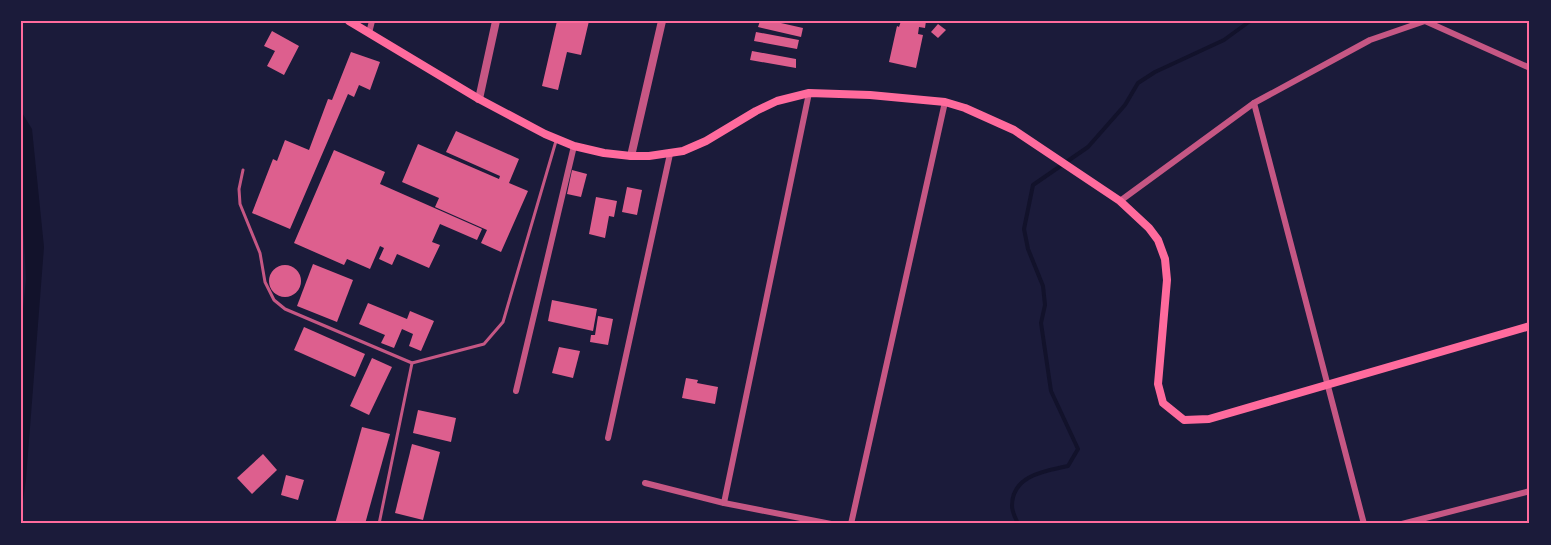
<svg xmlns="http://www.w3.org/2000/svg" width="1551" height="545" font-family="Montserrat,sans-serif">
<rect width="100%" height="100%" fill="#1b1b3a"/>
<path fill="#12122b" d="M 21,111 L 32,129 L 44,247 L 26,479 L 21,516 L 21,329 L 26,279 L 21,187 Z"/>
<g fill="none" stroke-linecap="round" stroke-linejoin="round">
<path stroke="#12122b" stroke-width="4" d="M 1018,524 C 1016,519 1012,512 1012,506 C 1012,475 1045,471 1068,466 L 1078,449 L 1051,391 L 1041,323 L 1045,305 L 1043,286 L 1028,249 L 1024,229 L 1033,185 L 1088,147 L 1125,105 L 1138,83 L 1155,72 L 1224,40 L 1250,21"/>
</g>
<g fill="#dd5f8e">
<path d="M 557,21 L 589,21 L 581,55 L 567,52 L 558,90 L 542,86 Z"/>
<path d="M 760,21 L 772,21 L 803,28 L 801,37 L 758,27 Z"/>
<path d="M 901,21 L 926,21 L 925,28 L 919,27 L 918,34 L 923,35 L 916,68 L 889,62 L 897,26 L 899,27 Z"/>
<path d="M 938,24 L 946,30 L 938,38 L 931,32 Z"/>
<path d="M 272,31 L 299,46 L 284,75 L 267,66 L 275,51 L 264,46 Z"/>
<path d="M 756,32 L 799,40 L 797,49 L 754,41 Z"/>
<path d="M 752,51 L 796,59 L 796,68 L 750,60 Z"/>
<path d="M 351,52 L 380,62 L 370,90 L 359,85 L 354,97 L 348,94 L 290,229 L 252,213 L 273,159 L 277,161 L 285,140 L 309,150 L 328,99 L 332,100 Z"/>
<path d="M 456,131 L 519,159 L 509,183 L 528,191 L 501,252 L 481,243 L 487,230 L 435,207 L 439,198 L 402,182 L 418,144 L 499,179 L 500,176 L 446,152 Z"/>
<path d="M 334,150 L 385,172 L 380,184 L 482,229 L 477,240 L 440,224 L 432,242 L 440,245 L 429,268 L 397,254 L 392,265 L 379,259 L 384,248 L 380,246 L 370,269 L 347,259 L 344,265 L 294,243 Z"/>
<path d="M 572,170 L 587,174 L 581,197 L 567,194 Z"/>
<path d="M 627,187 L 642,190 L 637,215 L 622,212 Z"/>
<path d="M 596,197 L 617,201 L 614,217 L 609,216 L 605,238 L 589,234 Z"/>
<path d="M 313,264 L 353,280 L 337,322 L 297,306 Z"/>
<circle cx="285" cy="281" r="16"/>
<path d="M 552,300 L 597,309 L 593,331 L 548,321 Z"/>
<path d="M 368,303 L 407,319 L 410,311 L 434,321 L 421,351 L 409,346 L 413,334 L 402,329 L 394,348 L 381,343 L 385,335 L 359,324 Z"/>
<path d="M 598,316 L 613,319 L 608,345 L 590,342 L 591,335 L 595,335 Z"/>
<path d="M 304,327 L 365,354 L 355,377 L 294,350 Z"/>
<path d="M 559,347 L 580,351 L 573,378 L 552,373 Z"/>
<path d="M 372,358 L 392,367 L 369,415 L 350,406 Z"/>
<path d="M 686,378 L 698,380 L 697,383 L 718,387 L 715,404 L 682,398 Z"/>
<path d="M 418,410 L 456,418 L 451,442 L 413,433 Z"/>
<path d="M 362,427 L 390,434 L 365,524 L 335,524 Z"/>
<path d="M 412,444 L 440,452 L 423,520 L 395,513 Z"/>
<path d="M 263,454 L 277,470 L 252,494 L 237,478 Z"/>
<path d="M 286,475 L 304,480 L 298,500 L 281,495 Z"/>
</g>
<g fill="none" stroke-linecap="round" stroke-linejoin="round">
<g stroke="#c65784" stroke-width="3">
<path d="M 243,170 L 239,189 L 240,204 L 260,253 L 265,282 L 274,300 L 285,309 L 412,363 L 484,344 L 503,322 L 556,141"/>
<path d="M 379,524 L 412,363"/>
</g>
<g stroke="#c65784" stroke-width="6">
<path d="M 1425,21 L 1530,68"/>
<path d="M 369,33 L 372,21"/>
<path d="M 1254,103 L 1364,524"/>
<path d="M 1120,201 L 1254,103 L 1370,40 L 1425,21"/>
<path d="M 516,391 L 574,146"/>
<path d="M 608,438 L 670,154"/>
<path d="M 645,483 L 724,503 L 831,524"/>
<path d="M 724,503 L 809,93"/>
<path d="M 851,524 L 945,102"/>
<path d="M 1402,524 L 1530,491"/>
</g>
<g stroke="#c65784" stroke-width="8">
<path d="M 479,99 L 496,21"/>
<path d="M 631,156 L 662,21"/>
</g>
<path stroke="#ff6b9d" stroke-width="8" d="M 349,21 L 479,99 L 545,134 L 574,146 L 604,153 L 631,156 L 649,156 L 683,151 L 706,141 L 756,111 L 777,101 L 809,93 L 870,95 L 945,102 L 965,108 L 1014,130 L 1120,201 L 1149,228 L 1158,240 L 1165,259 L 1167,280 L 1158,384 L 1163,403 L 1184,420 L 1209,419 L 1530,326"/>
</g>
<rect width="1551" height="545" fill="none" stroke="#1b1b3a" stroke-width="45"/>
<rect x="22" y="22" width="1506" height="500" fill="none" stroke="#ff6b9d" stroke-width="2"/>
</svg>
